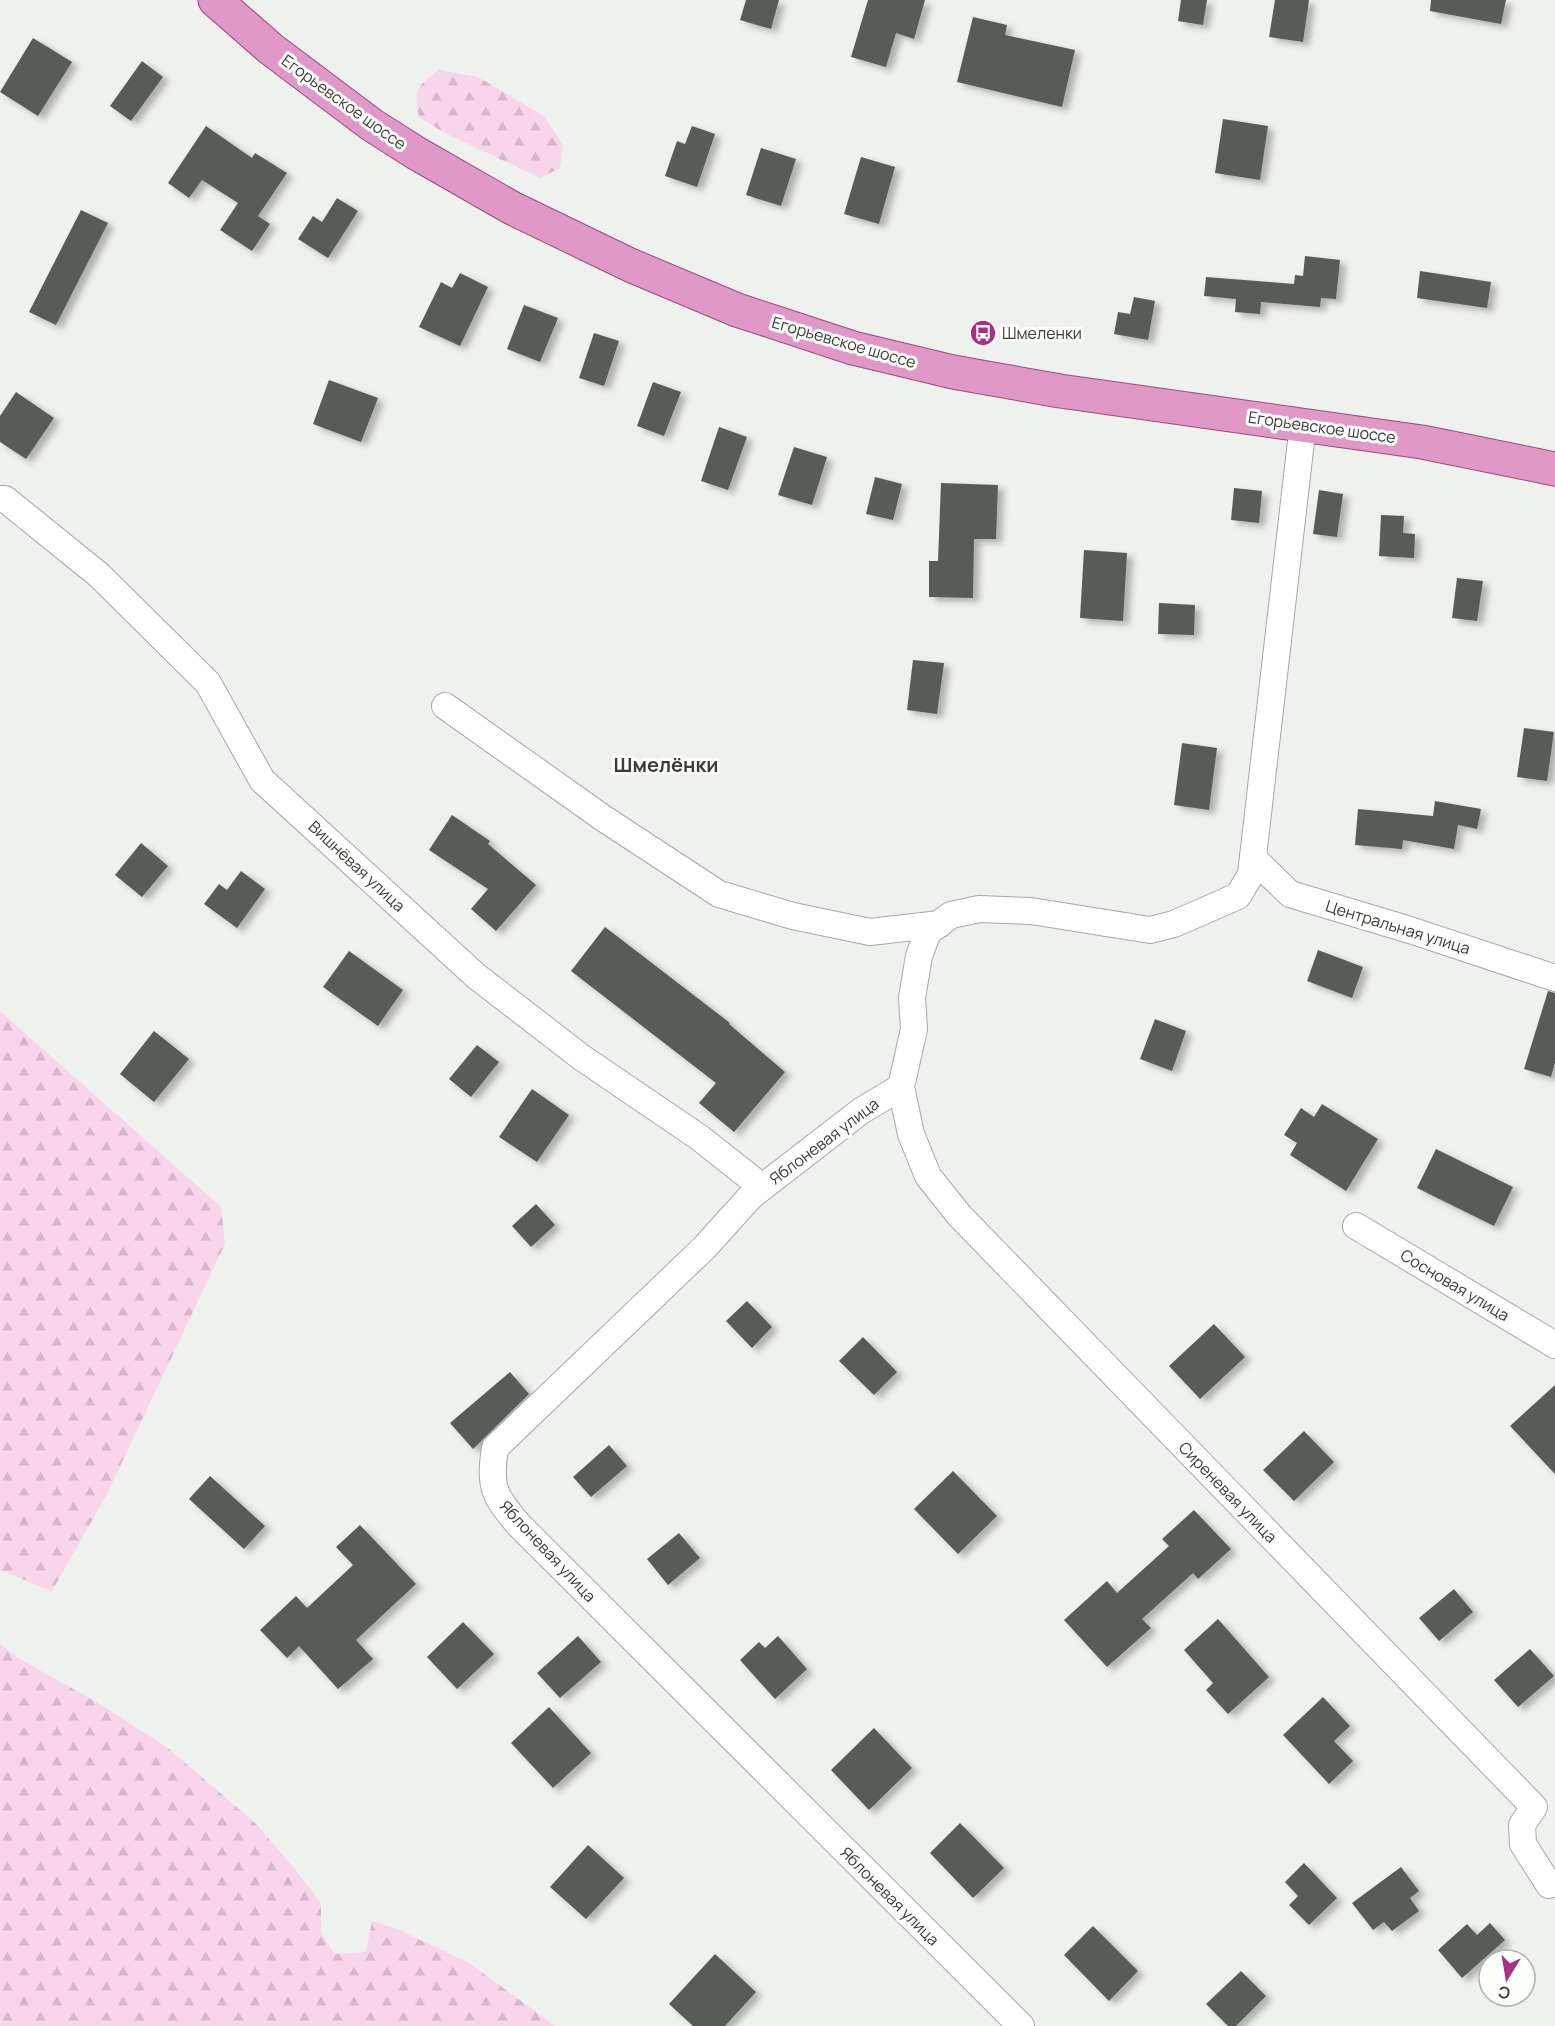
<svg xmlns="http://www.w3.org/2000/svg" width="1555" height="2026" font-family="Manrope,sans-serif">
<defs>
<pattern id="forest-firs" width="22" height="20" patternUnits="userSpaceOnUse" patternTransform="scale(1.5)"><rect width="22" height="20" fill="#f9d5e9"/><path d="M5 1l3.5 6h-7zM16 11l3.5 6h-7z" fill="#d6b8c9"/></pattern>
<filter id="shadow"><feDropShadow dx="6" dy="4" stdDeviation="3" flood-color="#0004"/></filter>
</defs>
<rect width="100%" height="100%" fill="#eff1ee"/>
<g fill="url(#forest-firs)">
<path d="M 439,70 L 478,77 L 544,116 L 563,145 L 560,168 L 540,178 L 445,133 L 419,117 C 413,89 417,86 439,70 Z"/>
<path d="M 0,1011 L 221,1207 L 225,1244 L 106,1496 L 52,1591 L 0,1570 Z"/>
<path d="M 0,1644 L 18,1658 L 98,1703 L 168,1748 L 256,1824 L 294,1868 L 321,1903 L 321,1932 L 334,1954 L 366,1952 L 372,1921 L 397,1929 L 469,1963 L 555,2026 L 0,2026 Z"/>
</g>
<g fill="#585b58" filter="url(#shadow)">
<path d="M 746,0 L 779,0 L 771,29 L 740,20 Z"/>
<path d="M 868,0 L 925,0 L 914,39 L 896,33 L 886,67 L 851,57 Z"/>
<path d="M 1181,0 L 1207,0 L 1203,25 L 1178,21 Z"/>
<path d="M 1275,0 L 1309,0 L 1303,42 L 1269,37 Z"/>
<path d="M 1431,0 L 1506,0 L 1501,24 L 1430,11 Z"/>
<path d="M 973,17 L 1007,25 L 1005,35 L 1075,50 L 1062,107 L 957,82 Z"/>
<path d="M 33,38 L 72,62 L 38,116 L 0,92 Z"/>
<path d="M 142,61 L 163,77 L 131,121 L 110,106 Z"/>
<path d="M 1223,119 L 1268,126 L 1260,180 L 1215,173 Z"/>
<path d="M 206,126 L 252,158 L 255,153 L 287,173 L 258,216 L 270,224 L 252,251 L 220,230 L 238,203 L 202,180 L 189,198 L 168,183 Z"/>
<path d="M 692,126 L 715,134 L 697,187 L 665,176 L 677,141 L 685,144 Z"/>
<path d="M 761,148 L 796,159 L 781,206 L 746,195 Z"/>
<path d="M 861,157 L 895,167 L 879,224 L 844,214 Z"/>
<path d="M 337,198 L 358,211 L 328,258 L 298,239 L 313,216 L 322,222 Z"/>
<path d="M 81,210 L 108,223 L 56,325 L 29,312 Z"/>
<path d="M 1305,256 L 1340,260 L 1336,299 L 1321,298 L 1320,307 L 1261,302 L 1260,314 L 1235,312 L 1236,299 L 1204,296 L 1206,277 L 1294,284 L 1295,275 L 1303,276 Z"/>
<path d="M 1420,271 L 1491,282 L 1487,308 L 1417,298 Z"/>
<path d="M 460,273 L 488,287 L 460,346 L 419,327 L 441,282 L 452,288 Z"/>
<path d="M 1134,297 L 1155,301 L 1148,340 L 1114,334 L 1118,312 L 1130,314 Z"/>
<path d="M 524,305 L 558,318 L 540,362 L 507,349 Z"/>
<path d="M 594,333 L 619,341 L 604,386 L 579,378 Z"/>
<path d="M 329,380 L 378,398 L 361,442 L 313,424 Z"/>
<path d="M 653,382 L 681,392 L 664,436 L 637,426 Z"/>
<path d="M 16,392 L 54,418 L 26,459 L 0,442 L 0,416 Z"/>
<path d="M 719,427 L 747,437 L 728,490 L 701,481 Z"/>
<path d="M 794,447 L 827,457 L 812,505 L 778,495 Z"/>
<path d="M 875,477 L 902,484 L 893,520 L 866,514 Z"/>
<path d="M 941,483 L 998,485 L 996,539 L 974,539 L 973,598 L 929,597 L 929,561 L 938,561 Z"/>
<path d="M 1234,488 L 1262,491 L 1259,523 L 1231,520 Z"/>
<path d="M 1319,490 L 1343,494 L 1337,537 L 1313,534 Z"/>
<path d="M 1381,515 L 1404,516 L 1403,533 L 1415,534 L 1414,558 L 1379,556 Z"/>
<path d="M 1084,550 L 1127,553 L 1123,621 L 1080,618 Z"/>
<path d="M 1457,578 L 1483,581 L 1477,621 L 1452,618 Z"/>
<path d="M 1159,603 L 1195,605 L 1194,635 L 1158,634 Z"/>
<path d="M 913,660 L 944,663 L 937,714 L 907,710 Z"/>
<path d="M 1524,728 L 1554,732 L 1547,781 L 1517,777 Z"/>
<path d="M 1182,743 L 1217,748 L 1209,810 L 1174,805 Z"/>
<path d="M 1435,801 L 1481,809 L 1477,829 L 1458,825 L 1454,849 L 1403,840 L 1402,849 L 1355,845 L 1358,809 L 1433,816 Z"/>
<path d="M 452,815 L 490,841 L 488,844 L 536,885 L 496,931 L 471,909 L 488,889 L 429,850 Z"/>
<path d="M 141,843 L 168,866 L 142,897 L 115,875 Z"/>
<path d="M 241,871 L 265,889 L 237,928 L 204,904 L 219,884 L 227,890 Z"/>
<path d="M 605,927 L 730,1023 L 729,1024 L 785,1072 L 734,1132 L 699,1103 L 716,1083 L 571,971 Z"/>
<path d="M 1318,950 L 1363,967 L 1352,998 L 1307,981 Z"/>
<path d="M 349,951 L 403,990 L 378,1026 L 323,987 Z"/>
<path d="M 1548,991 L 1555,993 L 1555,1062 L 1551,1077 L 1524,1069 Z"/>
<path d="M 1155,1019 L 1186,1031 L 1172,1071 L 1140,1059 Z"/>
<path d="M 154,1031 L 189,1059 L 154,1102 L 120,1074 Z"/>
<path d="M 477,1045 L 499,1062 L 471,1097 L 449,1079 Z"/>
<path d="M 532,1089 L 569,1115 L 537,1162 L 499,1137 Z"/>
<path d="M 1322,1104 L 1378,1139 L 1346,1191 L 1290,1155 L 1297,1143 L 1284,1135 L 1301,1108 L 1314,1117 Z"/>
<path d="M 1436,1149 L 1513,1187 L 1494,1226 L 1417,1188 Z"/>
<path d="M 536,1204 L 555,1225 L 531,1247 L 512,1226 Z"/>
<path d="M 747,1301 L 772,1327 L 752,1348 L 726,1321 Z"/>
<path d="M 1214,1324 L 1245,1357 L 1200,1399 L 1169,1366 Z"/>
<path d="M 863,1337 L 897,1372 L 874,1395 L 839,1361 Z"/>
<path d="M 510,1372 L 529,1394 L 473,1449 L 450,1423 Z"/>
<path d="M 1555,1385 L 1555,1474 L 1510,1426 Z"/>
<path d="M 1304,1431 L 1334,1462 L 1294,1501 L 1263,1470 Z"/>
<path d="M 609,1445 L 627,1466 L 591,1497 L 573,1477 Z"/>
<path d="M 953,1471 L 997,1516 L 958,1554 L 914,1509 Z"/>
<path d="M 210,1476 L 265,1526 L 244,1549 L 189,1499 Z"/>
<path d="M 1194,1510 L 1231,1549 L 1198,1579 L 1193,1573 L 1142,1619 L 1151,1628 L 1107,1667 L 1064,1620 L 1107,1581 L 1117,1593 L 1169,1546 L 1162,1539 Z"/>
<path d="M 360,1525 L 416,1584 L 356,1640 L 373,1659 L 338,1689 L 299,1646 L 287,1658 L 260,1630 L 296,1596 L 307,1608 L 353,1565 L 336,1547 Z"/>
<path d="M 679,1533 L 700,1558 L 668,1585 L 647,1559 Z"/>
<path d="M 1454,1589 L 1473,1612 L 1439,1641 L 1419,1618 Z"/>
<path d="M 1218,1619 L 1269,1677 L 1228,1714 L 1206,1690 L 1213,1683 L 1184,1650 Z"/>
<path d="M 463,1622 L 494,1654 L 457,1689 L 427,1657 Z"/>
<path d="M 578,1636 L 601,1662 L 560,1698 L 537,1673 Z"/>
<path d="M 778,1636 L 807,1669 L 775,1699 L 740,1660 L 759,1642 L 765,1648 Z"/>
<path d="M 1530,1649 L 1554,1676 L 1518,1707 L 1494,1680 Z"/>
<path d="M 1323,1697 L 1350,1726 L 1334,1741 L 1353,1761 L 1329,1784 L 1283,1735 Z"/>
<path d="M 549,1707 L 591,1753 L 553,1788 L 511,1743 Z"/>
<path d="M 874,1728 L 912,1768 L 869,1810 L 831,1770 Z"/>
<path d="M 960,1823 L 1004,1868 L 973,1898 L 930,1853 Z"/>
<path d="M 588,1845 L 624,1878 L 586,1919 L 550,1887 Z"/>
<path d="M 1304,1863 L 1337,1898 L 1309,1925 L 1289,1905 L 1298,1896 L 1285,1882 Z"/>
<path d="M 1401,1867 L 1419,1891 L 1410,1898 L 1419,1911 L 1392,1931 L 1384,1922 L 1373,1930 L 1352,1903 Z"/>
<path d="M 1490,1923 L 1505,1940 L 1462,1978 L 1438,1950 L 1467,1924 L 1477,1935 Z"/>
<path d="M 1093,1926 L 1138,1971 L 1109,2001 L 1064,1955 Z"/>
<path d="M 715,1954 L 756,1992 L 725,2026 L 693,2026 L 669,2004 Z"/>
<path d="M 1241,1971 L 1266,1996 L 1236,2026 L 1228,2026 L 1206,2004 Z"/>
</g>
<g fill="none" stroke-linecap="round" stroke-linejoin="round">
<g stroke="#a6a9a5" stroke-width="28">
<g id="minor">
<path d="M 1303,424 L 1251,874 L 1238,896 L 1174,924 L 1150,930 L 1031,911 L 979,909 L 951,915 L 928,932 L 919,956 L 912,998 L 914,1029 L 901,1087 L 911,1134 L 928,1176 L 959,1215 L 1534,1807 L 1522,1825 L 1523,1844 L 1549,1885"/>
<path d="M 0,499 L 5,499 L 99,575 L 208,683 L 262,780 L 476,976 L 581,1057 L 700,1138 L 762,1187"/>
<path d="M 445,706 L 603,818 L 719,894 L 793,916 L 870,932 L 940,924"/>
<path d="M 1253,858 L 1290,894 L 1410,930 L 1555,978"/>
<path d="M 901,1087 L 861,1111 L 751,1196 L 705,1247 L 495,1448 C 489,1487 494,1496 519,1525 L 1021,2026"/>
<path d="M 1356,1226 L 1555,1345"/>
</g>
</g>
<g stroke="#9a4b7d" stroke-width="35">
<path id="major" d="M 215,0 L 271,49 L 372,125 L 416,153 L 512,208 L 630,265 L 737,310 L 853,348 L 953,372 L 1060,391 L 1422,442 L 1555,469"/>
</g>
<use href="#minor" stroke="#fff" stroke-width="26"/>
<use href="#major" stroke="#e098c7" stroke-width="33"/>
</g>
<defs>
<g id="bus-disc" transform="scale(1.35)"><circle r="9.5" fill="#aa2f82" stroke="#fcfffb"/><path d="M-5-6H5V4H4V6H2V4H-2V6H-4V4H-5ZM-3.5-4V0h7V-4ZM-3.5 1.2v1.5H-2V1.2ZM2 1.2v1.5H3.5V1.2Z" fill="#fff"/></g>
</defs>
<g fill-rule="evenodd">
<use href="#bus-disc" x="983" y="333"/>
</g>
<g text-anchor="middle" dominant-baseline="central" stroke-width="6" stroke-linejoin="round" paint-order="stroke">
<g font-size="16" fill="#3c3d3b" stroke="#fcfffb">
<text transform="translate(344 102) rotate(36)">Егорьевское шоссе</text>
<text transform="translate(844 342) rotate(16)">Егорьевское шоссе</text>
<text transform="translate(1322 427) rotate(8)">Егорьевское шоссе</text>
<text transform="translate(357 866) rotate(43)">Вишнёвая улица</text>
<text transform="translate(1398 927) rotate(17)">Центральная улица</text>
<text transform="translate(824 1141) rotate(-37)">Яблоневая улица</text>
<text transform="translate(1455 1285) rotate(31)">Сосновая улица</text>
<text transform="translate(1228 1492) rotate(46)">Сиреневая улица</text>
<text transform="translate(548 1551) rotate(47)">Яблоневая улица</text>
<text transform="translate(890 1896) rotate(45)">Яблоневая улица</text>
</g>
<g font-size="16" fill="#3c3d3b" stroke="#fcfffb" text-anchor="start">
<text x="1002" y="333">Шмеленки</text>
</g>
<g font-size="20" font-weight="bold" fill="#3c3d3b" stroke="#fcfffb">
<text x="666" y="764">Шмелёнки</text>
</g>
</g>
<g transform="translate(1507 1978) rotate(191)"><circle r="28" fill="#fcfffb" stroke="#afb1ae" stroke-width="1.5"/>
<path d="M0-4.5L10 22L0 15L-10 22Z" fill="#aa2f82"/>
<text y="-9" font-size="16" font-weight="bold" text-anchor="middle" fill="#3c3d3b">С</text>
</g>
</svg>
